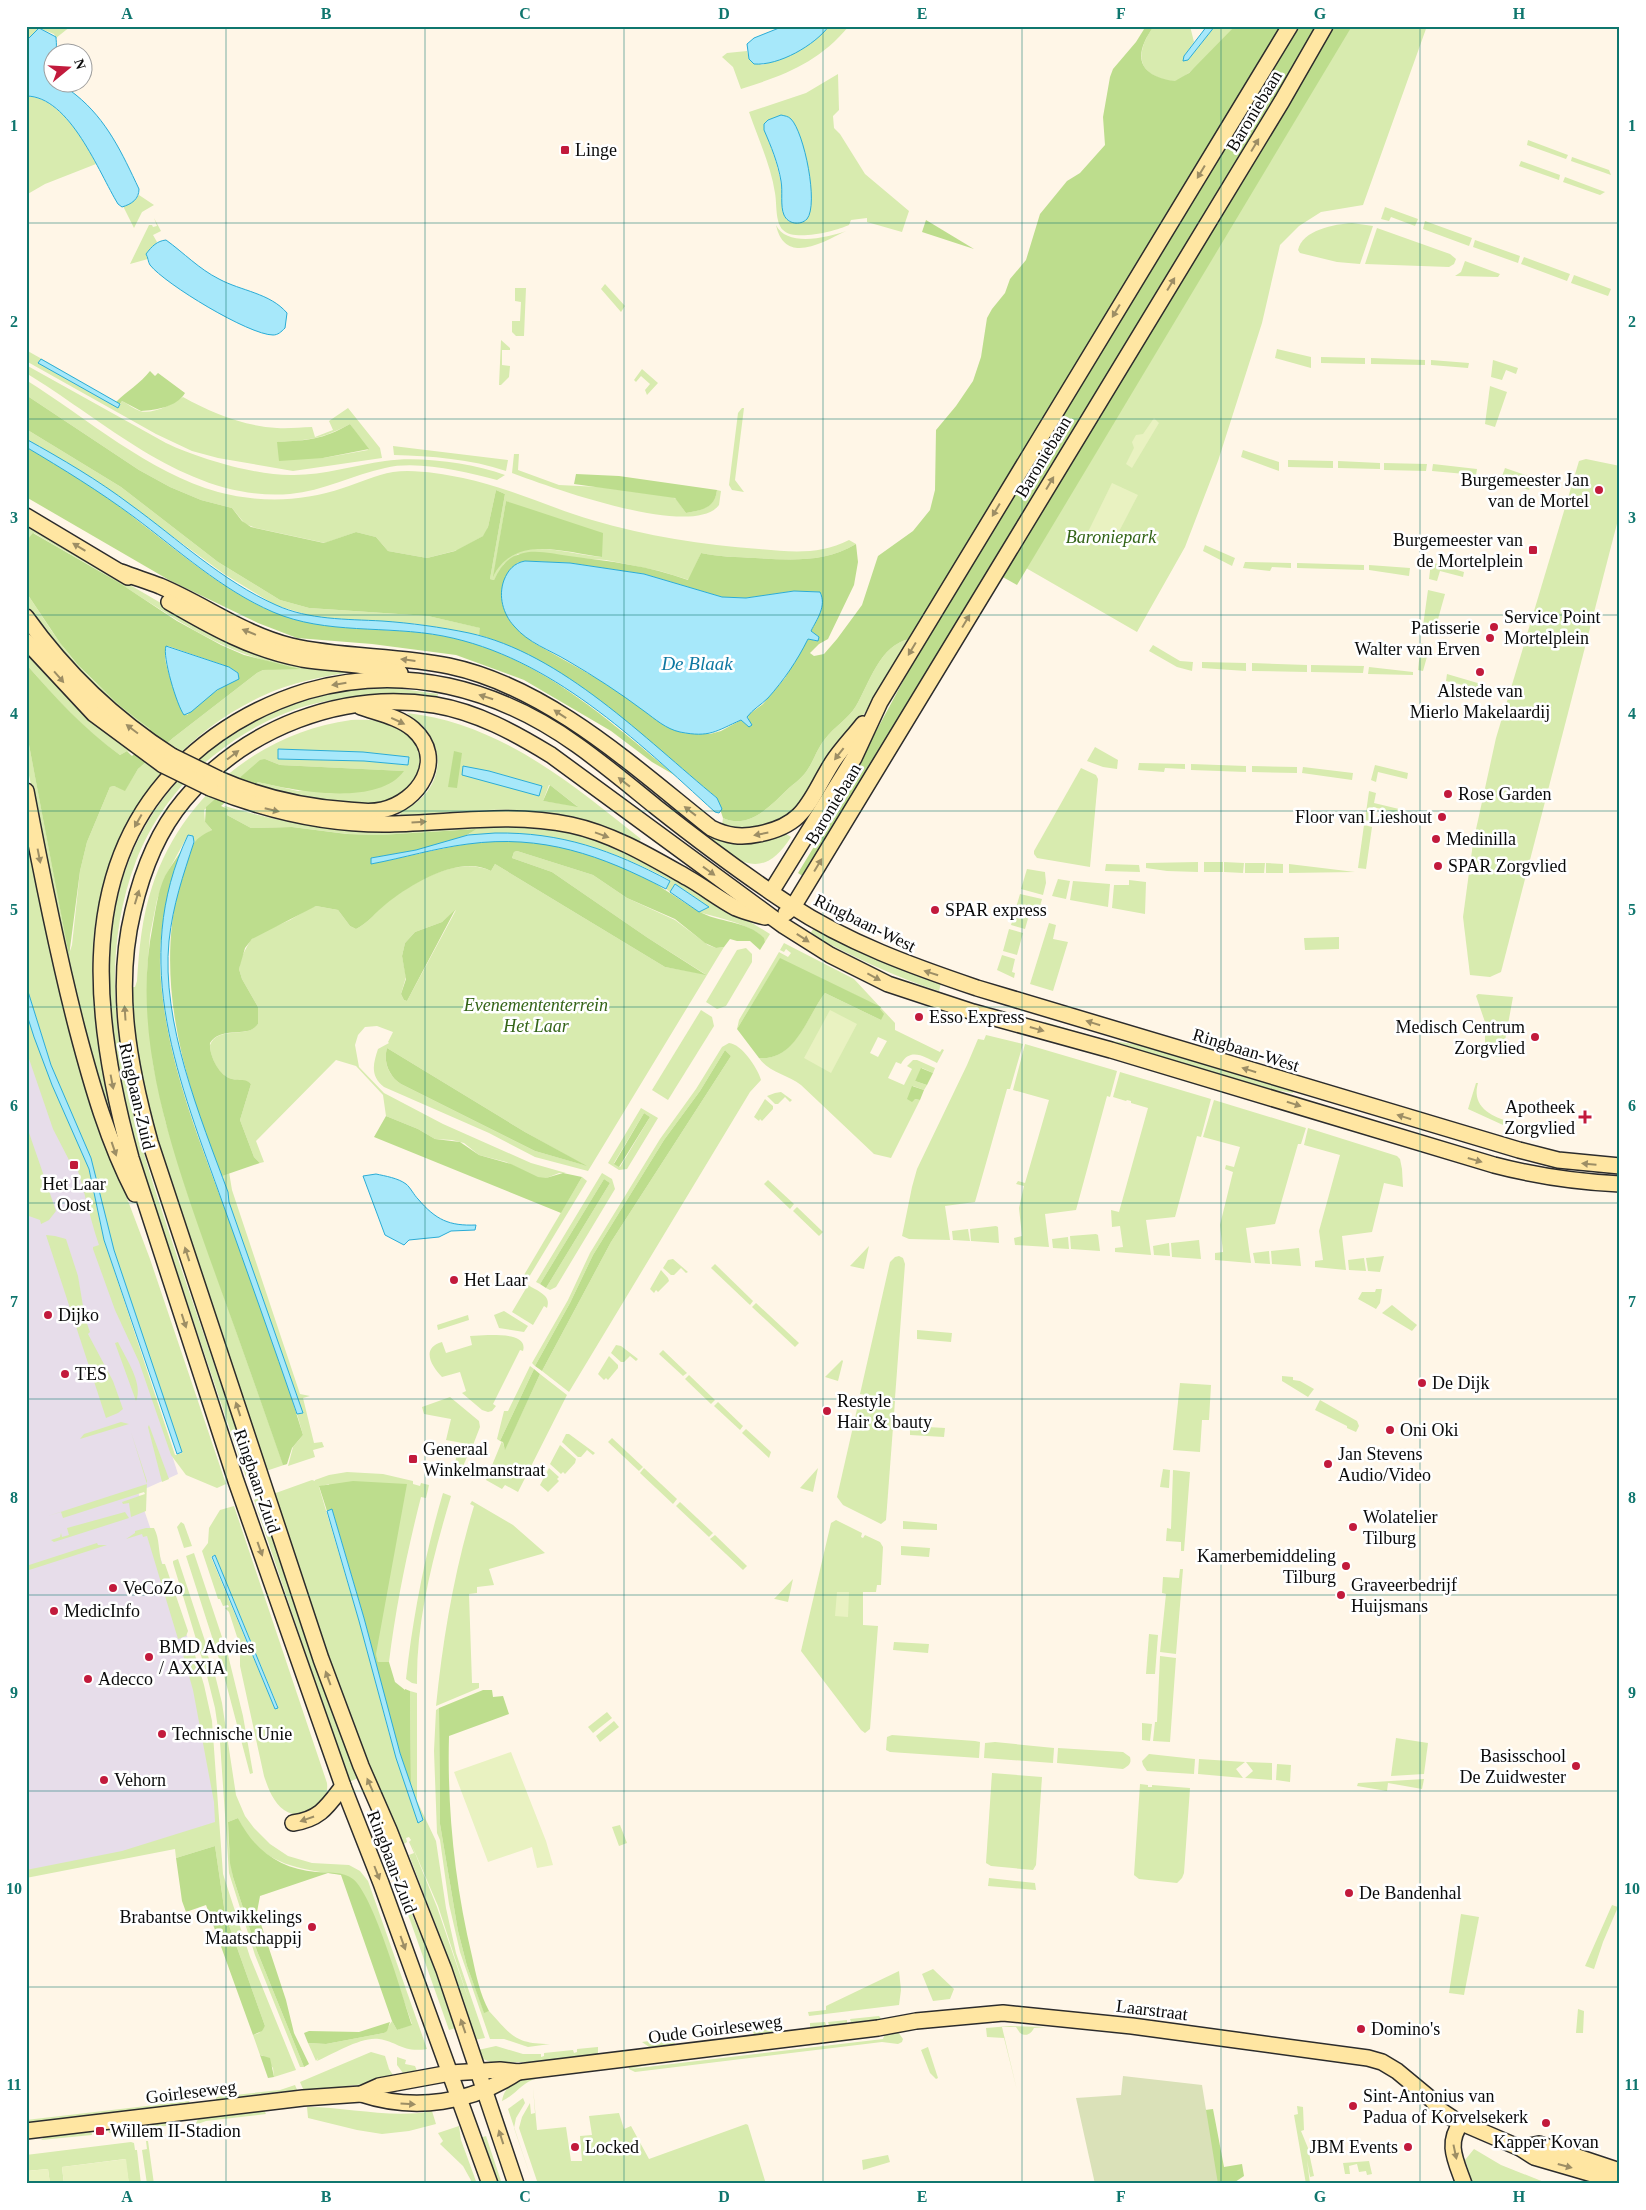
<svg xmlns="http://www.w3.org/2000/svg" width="1646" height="2210" font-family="'Times New Roman',serif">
<rect width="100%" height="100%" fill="#fff6e7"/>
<path fill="#e7ddea" d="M 26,1035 L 78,1161 L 178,1474 L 138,1492 L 200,1674 L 217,1822 L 122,1852 L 26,1872 Z"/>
<g fill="#d8ebaf" fill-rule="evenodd">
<path d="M 26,26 L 71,26 L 56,38 L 54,34 L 39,28 L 26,41 Z"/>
<path d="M 829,26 L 849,26 C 818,63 785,75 741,89 L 733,67 L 722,57 L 727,53 L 747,51 L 749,59 L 762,65 L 765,64 C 789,55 813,47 829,26 Z"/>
<path d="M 1154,26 L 1190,26 L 1194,42 L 1184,56 L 1188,60 L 1215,26 L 1235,26 C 1226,37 1188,78 1176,81 C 1171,82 1162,79 1157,77 C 1133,67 1141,43 1154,26 Z"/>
<path d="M 1337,26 L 1427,26 L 1363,205 L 1321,212 L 1299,226 L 1280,245 L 1262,323 L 1218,461 L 1185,547 L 1137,632 L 1014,561 Z"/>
<path d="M 838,74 L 839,110 L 833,116 L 834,128 L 840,134 L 865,174 L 909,211 L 902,232 L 867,222 L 867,218 L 851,220 L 849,225 C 836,231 794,242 783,230 C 775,222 777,204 775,193 C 771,166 758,138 749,112 L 806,93 ZM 797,129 C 803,144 824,218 800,223 C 795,224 790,222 786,218 C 782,213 784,206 783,200 C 781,175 774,152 764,130 Z"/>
<path d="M 26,96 C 57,96 84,139 96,164 L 45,184 L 26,195 Z"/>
<path d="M 1528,140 L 1568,155 L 1566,159 L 1527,145 Z"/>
<path d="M 1572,157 L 1609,170 L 1611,175 L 1571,161 Z"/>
<path d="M 1521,161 L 1560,175 L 1559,180 L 1519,166 Z"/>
<path d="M 1565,177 L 1605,192 L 1600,195 L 1563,182 Z"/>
<path d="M 139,195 L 154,205 L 142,212 L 134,228 L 123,206 L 136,199 Z"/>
<path d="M 1385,207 L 1418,219 L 1415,226 L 1391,217 L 1389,221 L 1381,219 Z"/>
<path d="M 154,218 L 161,231 L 153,235 L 157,242 L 147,254 L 148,259 L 130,264 L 149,225 L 152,225 L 153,227 L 157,226 Z"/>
<path d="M 1425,221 L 1472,238 L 1469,246 L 1423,229 Z"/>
<path d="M 1352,223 L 1373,226 L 1360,264 L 1337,262 L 1300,253 L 1298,250 C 1302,230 1335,224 1352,223 Z"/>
<path d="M 776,225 C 786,247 827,238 846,231 C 823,242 785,266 776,225 Z"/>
<path d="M 1377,228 L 1450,254 L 1456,259 L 1454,264 L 1449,267 L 1365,264 Z"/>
<path d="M 1475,240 L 1520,256 L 1518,263 L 1473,247 Z"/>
<path d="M 1524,257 L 1570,274 L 1567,281 L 1521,264 Z"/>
<path d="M 1465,261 L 1500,274 L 1498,277 L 1455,276 L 1461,272 Z"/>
<path d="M 1574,275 L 1611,289 L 1608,296 L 1571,283 Z"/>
<path d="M 605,284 L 625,306 L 621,312 L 601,289 Z"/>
<path d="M 515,288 L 526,288 L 524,336 L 516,336 L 512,332 L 512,321 L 520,321 L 521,302 L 515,301 Z"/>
<path d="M 501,340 L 510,348 L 510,350 L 502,350 L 502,365 L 510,366 L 509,377 L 501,385 L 499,385 Z"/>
<path d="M 1277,349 L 1311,357 L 1311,368 L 1275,358 Z"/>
<path d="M 26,350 L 116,401 L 41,359 L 118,408 L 122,401 C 128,404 134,409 140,411 C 152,415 173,404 183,397 C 212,413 243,426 277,428 C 289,429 300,427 312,427 L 315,437 L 333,430 L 329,421 L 348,408 L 380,448 L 382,458 L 293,471 L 218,458 L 192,451 L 156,434 L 26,361 ZM 350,424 L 368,450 L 323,458 L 278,442 C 309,440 322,439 350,424 Z"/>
<path d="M 1321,357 L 1365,358 L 1365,364 L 1321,363 Z"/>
<path d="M 1371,358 L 1425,360 L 1425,365 L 1371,364 Z"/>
<path d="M 1431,360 L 1469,363 L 1468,368 L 1431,365 Z"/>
<path d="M 1493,360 L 1518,368 L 1516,374 L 1506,370 L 1502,380 L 1491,377 Z"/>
<path d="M 26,365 L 166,443 C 199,459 258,476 294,475 C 324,475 355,465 385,461 C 420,456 471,463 505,475 L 497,480 C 465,472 418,460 385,468 C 353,475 323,491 290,494 C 188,502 107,422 26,373 Z"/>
<path d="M 642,369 L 658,383 L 647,395 L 645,390 L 650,384 L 641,376 L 636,382 L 634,380 Z"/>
<path d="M 26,380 C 87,418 149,473 218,492 C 260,503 302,502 343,488 C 359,483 376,475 393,472 C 415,469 441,474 463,478 C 507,487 548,507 592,520 C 647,536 702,545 759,549 C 791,552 820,555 849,540 L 856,544 C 824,563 790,560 755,558 C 737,557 719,557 701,553 L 689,580 L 660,571 L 606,560 L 518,554 L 504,564 L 494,580 L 490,579 L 505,494 L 496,490 L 488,527 L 485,535 L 458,550 L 427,558 L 388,551 L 376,537 L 356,532 L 325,543 L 256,528 L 245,524 L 232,508 L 201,500 L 170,487 L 139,470 L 26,395 ZM 506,501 L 602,545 L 602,557 C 567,555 513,532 494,575 Z"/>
<path d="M 1490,386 L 1507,392 L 1495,427 L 1485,424 Z"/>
<path d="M 742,408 L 744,408 L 735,480 L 744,492 L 732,490 L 729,485 L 738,413 Z"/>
<path d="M 26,429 L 121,487 L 218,562 L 280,600 L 309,608 L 428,616 L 481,628 L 479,635 L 418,624 L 315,617 L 275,605 L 224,574 L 98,482 L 26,439 Z"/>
<path d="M 393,446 L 508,460 L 506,471 C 471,459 431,456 394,455 Z"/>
<path d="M 1243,450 L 1279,462 L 1279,471 L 1241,457 Z"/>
<path d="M 514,454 L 519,454 L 518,470 L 559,485 L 600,487 L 673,497 L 677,500 L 686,513 C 701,510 715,508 717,490 L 721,491 L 719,505 C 693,540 547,486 512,473 Z"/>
<path d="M 1586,459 L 1620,466 L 1620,512 L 1501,972 L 1490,977 L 1470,975 L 1463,917 L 1473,843 L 1496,738 L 1579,461 Z"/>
<path d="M 1288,460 L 1333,461 L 1333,468 L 1288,467 Z"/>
<path d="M 1338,461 L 1380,463 L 1380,469 L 1338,468 Z"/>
<path d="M 1384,463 L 1427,464 L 1426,471 L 1384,470 Z"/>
<path d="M 1433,464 L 1477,469 L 1476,475 L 1432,471 Z"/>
<path d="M 1505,468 L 1534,478 L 1529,490 L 1500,482 Z"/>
<path d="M 26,524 L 183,616 L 359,671 C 325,676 291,682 260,697 C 163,743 100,839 93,946 C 90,1008 100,1066 114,1126 L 111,1127 L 79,1013 L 26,761 L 26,729 L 69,954 L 72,945 L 80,871 L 87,842 L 110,787 L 114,786 L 125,790 L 138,769 L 173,738 L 257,673 L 263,670 L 292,667 C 224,655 176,619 119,583 C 91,565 62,550 34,533 L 26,541 Z"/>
<path d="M 1205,545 L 1235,558 L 1232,566 L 1203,551 Z"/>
<path d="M 1245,562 L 1291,563 L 1291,568 L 1272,567 L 1270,571 L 1243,568 Z"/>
<path d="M 1431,562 L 1464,572 L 1463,577 L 1440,571 L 1437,581 L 1429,579 Z"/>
<path d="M 1297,563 L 1364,565 L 1364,570 L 1297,568 Z"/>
<path d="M 1369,565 L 1410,568 L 1409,576 L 1369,570 Z"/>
<path d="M 1428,590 L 1445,594 L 1433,637 L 1422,633 Z"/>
<path d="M 26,592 C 43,617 58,643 78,665 C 100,689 126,708 150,729 L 147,733 L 108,703 L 35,621 L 26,608 Z"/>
<path d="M 910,639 L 861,719 L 801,806 L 778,822 L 748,829 L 722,825 L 723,818 C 750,830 771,805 789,788 C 795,783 803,777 808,769 C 814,760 817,749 825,739 C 834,727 848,719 856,706 C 869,684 880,644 910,639 Z"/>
<path d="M 1421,643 L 1430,646 L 1423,671 L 1418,670 Z"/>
<path d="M 1153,645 L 1180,661 L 1193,662 L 1192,671 L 1177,667 L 1149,651 Z"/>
<path d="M 26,653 L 86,715 L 132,753 L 127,751 L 120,755 C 84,730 55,697 26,664 Z"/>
<path d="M 1202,662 L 1246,663 L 1246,671 L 1202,668 Z"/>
<path d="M 1252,663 L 1307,665 L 1307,672 L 1252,671 Z"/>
<path d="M 1311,665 L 1364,666 L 1363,673 L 1311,672 Z"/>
<path d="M 1369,667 L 1413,672 L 1413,675 L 1368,674 Z"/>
<path d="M 1447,674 L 1481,684 L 1480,689 L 1446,681 Z"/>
<path d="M 395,688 L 438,694 L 437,699 C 348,690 285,699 213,756 C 179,783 152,820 136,861 C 85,995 137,1136 180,1265 C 204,1335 228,1405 252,1476 L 246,1477 C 222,1406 198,1335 174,1263 C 119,1101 51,898 197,761 C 252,710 322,687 395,688 Z"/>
<path d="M 407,713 C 499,723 571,783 641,839 L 639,842 C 607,828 571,817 536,812 C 491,806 445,813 401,817 L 400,812 C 432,799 449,765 429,734 C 424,724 413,720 407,713 ZM 463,767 L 489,771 L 541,786 L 538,796 ZM 549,785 L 550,785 L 577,806 L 543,801 Z"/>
<path d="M 351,720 C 367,719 382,720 396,727 C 425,740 429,776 402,793 C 397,797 391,801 385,803 C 343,812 294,796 254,786 L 258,782 L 298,791 L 403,771 L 280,765 L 265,759 L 204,810 L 205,822 L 212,830 L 194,842 L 193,836 L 188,835 L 165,877 L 157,900 L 150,935 L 147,973 L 153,1064 L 165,1120 L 187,1192 L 283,1464 L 287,1464 L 266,1471 C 243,1403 220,1335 196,1267 C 166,1176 134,1084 131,987 L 135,987 L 137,981 C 139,949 142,917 152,887 C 181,798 258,733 351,720 ZM 363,752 L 409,757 L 408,765 L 364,761 L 278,759 Z"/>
<path d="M 1095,747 L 1118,760 L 1117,769 L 1103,767 L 1087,761 Z"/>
<path d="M 1139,763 L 1185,764 L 1185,769 L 1165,768 L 1164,772 L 1138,770 Z"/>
<path d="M 1191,764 L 1246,766 L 1246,772 L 1191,770 Z"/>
<path d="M 1375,765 L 1408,773 L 1407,779 L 1378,772 L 1376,782 L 1371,780 Z"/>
<path d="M 1252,766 L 1297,767 L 1297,773 L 1252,772 Z"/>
<path d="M 1303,767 L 1353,773 L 1352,780 L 1302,773 Z"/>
<path d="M 1081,768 L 1096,775 L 1098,779 L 1090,867 L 1037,858 L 1034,854 L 1034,851 Z"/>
<path d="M 1369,791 L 1376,793 L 1374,803 L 1399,809 L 1398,813 L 1373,807 L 1369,821 L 1365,820 Z"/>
<path d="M 225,806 C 268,819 330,831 375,832 C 423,832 471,823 519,824 C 607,827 696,889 770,934 L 765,942 C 761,926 714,917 699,912 L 709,907 L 675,884 L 670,892 L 666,889 L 670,880 C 600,844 548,829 468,835 L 475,829 L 380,835 L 348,834 L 292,827 L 251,828 L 227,815 L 228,809 L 224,807 Z"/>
<path d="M 26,817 L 119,1177 L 150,1259 L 226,1484 L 217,1488 L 186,1475 L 171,1455 L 139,1362 L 115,1310 L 93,1249 L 93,1247 L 99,1245 C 89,1216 84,1187 74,1159 L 69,1160 L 53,1129 L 26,1050 L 26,1012 L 52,1085 L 89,1169 L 104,1240 L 175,1455 L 182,1453 L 114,1250 L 91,1158 L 51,1065 L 26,985 Z"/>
<path d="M 1364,825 L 1372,827 L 1366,869 L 1358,868 Z"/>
<path d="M 783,832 L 791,837 C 765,878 742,867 710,839 L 715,833 Z"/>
<path d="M 517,851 L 593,875 L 627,898 L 675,920 L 708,945 L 716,948 L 724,947 L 588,1171 L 535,1157 L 489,1133 L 384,1087 C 370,1076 373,1064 378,1049 L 389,1043 L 388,1042 L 393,1032 L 377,1026 L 365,1027 L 358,1035 L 355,1045 L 359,1067 L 384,1093 L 443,1124 L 531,1163 L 566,1173 L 559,1173 L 544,1179 L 536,1177 L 506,1162 L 479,1155 L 464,1143 L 452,1140 L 435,1139 L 418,1129 L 386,1116 L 383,1095 L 356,1066 L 336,1060 L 256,1141 L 264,1162 L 260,1163 L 254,1157 L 240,1120 L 251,1084 C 246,1079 239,1081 232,1079 C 219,1076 210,1057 210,1045 C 218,1025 248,1039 258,1024 L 258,1007 L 242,979 L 239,969 L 241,958 L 250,941 L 258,934 L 290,920 L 310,908 L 316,906 L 338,910 L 350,926 L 356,929 C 367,924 376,912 385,904 C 412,883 457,855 491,871 L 495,864 L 665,967 L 705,974 L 648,938 L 552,872 L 512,858 L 514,852 ZM 456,910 L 407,1001 L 404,1000 L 401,994 L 406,977 L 402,956 L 405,943 L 415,932 L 442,922 ZM 387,1048 L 525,1132 L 584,1165 L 535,1151 L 401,1084 C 389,1076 383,1063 387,1048 Z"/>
<path d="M 1198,862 L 1198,872 L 1167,871 L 1146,868 L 1146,863 Z"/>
<rect x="1204" y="862" width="19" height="10"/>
<path d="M 1224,862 L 1244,863 L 1243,873 L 1224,872 Z"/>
<path d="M 1245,863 L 1265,863 L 1264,873 L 1245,873 Z"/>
<path d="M 1266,863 L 1283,864 L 1283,873 L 1266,873 Z"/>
<path d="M 1106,864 L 1139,865 L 1140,872 L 1105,871 Z"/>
<path d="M 1289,864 L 1355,872 L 1289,873 Z"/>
<path d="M 1027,869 L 1045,872 L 1046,883 L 1043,895 L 1021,889 Z"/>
<path d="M 1058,879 L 1070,881 L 1066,899 L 1052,896 Z"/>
<path d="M 1129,880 L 1146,882 L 1145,914 L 1112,908 L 1114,885 L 1129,885 Z"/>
<path d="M 1073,881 L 1110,884 L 1108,907 L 1070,900 Z"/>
<path d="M 1020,894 L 1042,899 L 1039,910 L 1034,917 L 1029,915 L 1025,929 L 1011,925 Z"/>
<path d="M 1049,923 L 1056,925 L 1053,939 L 1068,942 L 1053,991 L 1030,984 Z"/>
<path d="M 815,926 L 892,965 L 941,983 L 939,991 C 894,977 852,956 810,934 Z"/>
<path d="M 1009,929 L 1023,933 L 1017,955 L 1003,951 Z"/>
<path d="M 1339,937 L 1339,949 L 1305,950 L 1304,938 Z"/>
<path d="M 784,943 L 854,979 L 895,1023 L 895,1030 L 940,1052 L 942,1049 L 944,1050 L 937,1063 C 925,1057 910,1047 901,1064 L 896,1062 L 888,1078 L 904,1085 L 912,1069 L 907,1066 L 913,1060 L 917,1060 L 935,1068 L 933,1073 L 922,1068 L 915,1081 L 927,1085 L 924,1090 L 913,1086 L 915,1099 L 920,1100 L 891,1158 L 874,1154 L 801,1085 C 788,1075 768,1072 759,1058 C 795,1061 807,1016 825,993 L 881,1020 L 880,1007 L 780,959 L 737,1029 L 739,1020 L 779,952 L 788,957 L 791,953 L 786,949 L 784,952 L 780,950 ZM 878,1037 L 887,1041 L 878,1057 L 870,1053 Z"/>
<path d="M 746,948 L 752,954 L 752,962 L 726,1006 L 717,1009 L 706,1002 L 737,950 Z"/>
<path d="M 1002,955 L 1015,959 L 1012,972 L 1015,973 L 1014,978 L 997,970 Z"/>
<path d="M 1478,994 L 1513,997 L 1502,1057 L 1485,1055 L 1485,1022 L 1476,996 Z"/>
<path d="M 701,1010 L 712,1017 L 714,1026 L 668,1100 L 652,1090 Z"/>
<path d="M 1045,1022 L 1106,1040 L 1140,1045 L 1294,1090 L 1293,1093 L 1256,1087 L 1044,1024 Z"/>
<path d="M 986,1035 L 1023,1044 L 1010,1089 L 1007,1089 L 975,1202 L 945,1206 L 950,1240 L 909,1239 L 902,1236 L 912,1187 L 917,1169 L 967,1065 L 978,1039 L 984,1040 Z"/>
<path d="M 729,1043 C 742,1044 758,1069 761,1080 L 750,1092 L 569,1392 L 542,1371 L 611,1242 L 731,1056 L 725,1050 L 700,1091 L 664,1140 L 593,1255 L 570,1303 L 535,1366 L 532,1363 L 568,1300 L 590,1253 L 660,1139 L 696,1089 L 722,1047 Z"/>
<path d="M 1025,1044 L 1117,1071 L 1110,1097 L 1107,1096 L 1076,1210 L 1045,1214 L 1049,1247 L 1015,1245 L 1014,1238 L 1022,1236 L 1019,1208 L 1024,1186 L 1016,1184 L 1018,1181 L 1025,1183 L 1049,1100 L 1013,1090 Z"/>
<path d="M 1120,1072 L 1211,1099 L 1201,1137 L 1197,1136 L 1175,1217 L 1146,1220 L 1151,1255 L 1115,1252 L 1115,1248 L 1123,1247 L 1120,1226 L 1112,1227 L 1111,1210 L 1119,1212 L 1148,1108 L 1131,1103 L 1131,1101 L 1127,1100 L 1126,1101 L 1113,1097 Z"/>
<path d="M 1476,1083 L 1478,1083 C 1472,1103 1486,1114 1504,1120 L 1503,1125 L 1468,1109 Z"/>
<path d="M 781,1092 L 792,1100 L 790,1102 L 785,1097 L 778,1104 L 775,1104 L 767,1096 L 775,1093 Z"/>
<path d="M 765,1099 L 773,1106 L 773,1109 L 762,1121 L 760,1119 L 759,1121 L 754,1117 Z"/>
<path d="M 1214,1100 L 1306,1128 L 1301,1144 L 1298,1144 L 1275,1224 L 1246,1228 L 1251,1263 L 1215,1260 L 1215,1253 L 1223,1252 L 1220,1225 L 1233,1172 L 1225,1169 L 1226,1165 L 1234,1167 L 1240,1147 L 1203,1137 Z"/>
<path d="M 641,1108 L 658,1118 L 627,1169 L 619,1170 L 608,1163 ZM 644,1113 L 650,1117 L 620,1167 L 614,1163 Z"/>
<path d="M 26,1124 L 56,1211 L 49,1220 L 41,1224 L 40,1220 L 26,1215 Z"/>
<path d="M 1308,1128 L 1397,1156 L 1400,1159 L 1402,1169 L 1403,1187 L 1384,1183 L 1372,1232 L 1342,1236 L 1346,1270 L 1315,1267 L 1315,1261 L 1323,1260 L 1319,1231 L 1340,1155 L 1304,1145 Z"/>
<path d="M 229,1172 L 232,1190 L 300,1394 L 310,1396 L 303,1398 L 314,1443 L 322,1442 L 324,1447 L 313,1450 L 315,1457 L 288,1466 L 293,1447 L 303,1435 L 297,1414 L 303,1413 L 228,1200 L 228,1192 L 222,1176 Z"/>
<path d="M 602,1173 L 612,1179 L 615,1189 L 556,1287 L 550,1290 L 546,1288 L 610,1183 L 604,1179 L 540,1284 L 536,1282 Z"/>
<path d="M 582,1177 L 587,1181 L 529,1277 L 524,1275 Z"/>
<path d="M 768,1180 L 794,1204 L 790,1209 L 764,1184 Z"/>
<path d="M 797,1207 L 823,1232 L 819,1236 L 793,1211 Z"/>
<path d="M 996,1226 L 998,1227 L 999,1243 L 971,1241 L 970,1229 Z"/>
<path d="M 968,1229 L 970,1241 L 953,1240 L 952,1231 Z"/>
<path d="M 1096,1234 L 1098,1235 L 1100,1251 L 1071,1249 L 1070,1236 Z"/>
<path d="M 46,1235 L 55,1236 L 66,1239 L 78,1276 L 85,1318 L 90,1332 L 88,1334 L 113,1381 L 123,1409 L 118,1413 L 106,1418 Z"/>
<path d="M 1068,1237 L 1069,1249 L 1053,1248 L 1052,1239 Z"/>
<path d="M 1199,1240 L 1201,1259 L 1172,1257 L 1171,1243 Z"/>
<path d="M 1169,1243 L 1170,1256 L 1154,1255 L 1153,1246 Z"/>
<path d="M 869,1246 L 864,1269 L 850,1266 Z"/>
<path d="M 1299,1248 L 1301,1266 L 1272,1264 L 1271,1251 Z"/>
<path d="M 1269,1251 L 1270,1264 L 1255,1263 L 1253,1253 Z"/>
<path d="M 899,1256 L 903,1258 L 905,1264 L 895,1398 L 883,1397 L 883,1394 L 879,1394 L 878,1397 L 860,1394 L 890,1262 L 895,1257 Z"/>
<path d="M 1384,1256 L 1380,1272 L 1368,1271 L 1366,1258 Z"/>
<path d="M 1364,1258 L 1366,1271 L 1349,1270 L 1348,1260 Z"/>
<path d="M 673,1259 L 688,1272 L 686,1273 L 681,1268 L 674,1275 L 671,1275 L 663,1268 L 668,1260 Z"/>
<path d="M 715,1264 L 753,1301 L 750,1305 L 711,1268 Z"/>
<path d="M 661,1270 L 668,1278 L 669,1281 L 658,1292 L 656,1290 L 654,1293 L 650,1289 Z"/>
<path d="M 528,1285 C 537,1291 552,1295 547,1308 L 544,1306 L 533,1325 L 512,1312 Z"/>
<path d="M 1376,1289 L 1382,1289 L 1380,1303 L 1376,1309 L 1358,1299 L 1362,1292 L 1375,1292 Z"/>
<path d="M 756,1303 L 799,1343 L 795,1347 L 752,1307 Z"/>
<path d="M 1392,1305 L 1417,1325 L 1412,1331 L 1382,1313 Z"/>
<path d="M 504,1311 L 528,1326 L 524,1332 L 499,1328 L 494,1315 Z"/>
<path d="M 468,1315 L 469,1320 L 438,1330 L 437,1325 Z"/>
<path d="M 917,1330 L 952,1333 L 951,1342 L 917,1339 Z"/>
<path d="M 488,1335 C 500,1335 528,1334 523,1351 L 520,1350 L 493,1404 L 496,1406 L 492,1411 L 488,1412 L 482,1410 L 462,1393 L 466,1391 L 460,1372 L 442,1377 C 432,1367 420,1348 442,1342 L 446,1353 L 472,1345 L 470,1336 Z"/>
<path d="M 118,1342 C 125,1357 144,1384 136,1401 L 115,1343 Z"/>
<path d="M 616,1345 L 621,1346 L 638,1359 L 636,1361 L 630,1356 L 624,1362 L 621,1362 L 611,1353 Z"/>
<path d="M 663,1350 L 687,1373 L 683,1376 L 659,1354 Z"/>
<path d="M 609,1356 L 618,1365 L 618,1368 L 608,1380 L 606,1378 L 604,1380 L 598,1374 Z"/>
<path d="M 842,1360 L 843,1361 L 838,1381 L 825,1377 Z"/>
<path d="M 530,1366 L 534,1369 L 500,1441 L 497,1439 L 504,1411 L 508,1411 Z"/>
<path d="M 540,1374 L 567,1395 L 518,1492 L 505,1485 L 502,1489 L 486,1480 L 502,1441 L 505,1449 Z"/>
<path d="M 689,1375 L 715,1400 L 711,1404 L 685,1379 Z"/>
<path d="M 1282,1376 L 1293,1377 L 1293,1380 L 1300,1381 L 1314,1389 L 1308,1397 L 1282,1381 Z"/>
<path d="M 1180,1383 L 1211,1385 L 1209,1420 L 1202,1420 L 1200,1452 L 1173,1450 Z"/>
<path d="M 860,1396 L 895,1401 L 886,1520 L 881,1524 L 843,1505 L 837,1497 Z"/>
<path d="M 450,1397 L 479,1421 L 480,1427 L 473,1445 L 446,1440 L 451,1419 L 424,1414 L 422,1407 Z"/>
<path d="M 1320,1400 L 1357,1421 L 1359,1426 L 1356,1432 L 1347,1428 L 1347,1426 L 1315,1410 Z"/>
<path d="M 718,1402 L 743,1426 L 740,1430 L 714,1406 Z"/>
<path d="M 121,1422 L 129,1424 L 80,1439 L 84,1434 Z"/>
<path d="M 149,1425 L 169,1479 L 162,1482 L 148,1427 Z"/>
<path d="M 910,1426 L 945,1428 L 944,1437 L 910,1435 Z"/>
<path d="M 746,1429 L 771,1452 L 769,1458 L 742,1433 Z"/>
<path d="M 131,1432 L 147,1481 L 146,1511 L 131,1517 L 129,1503 L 123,1504 L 122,1502 L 145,1494 L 144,1492 L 63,1518 L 61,1512 L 48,1516 L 147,1484 Z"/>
<path d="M 566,1434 L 569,1434 L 595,1453 L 593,1455 L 587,1450 L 581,1457 L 578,1457 L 562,1442 Z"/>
<path d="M 612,1438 L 643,1467 L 639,1471 L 608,1442 Z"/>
<path d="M 560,1445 L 576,1459 L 575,1463 L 565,1474 L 563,1472 L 561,1474 L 550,1464 Z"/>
<path d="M 458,1448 L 470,1450 L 461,1471 L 454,1469 Z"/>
<path d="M 549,1468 L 559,1477 L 557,1479 L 559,1481 L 548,1492 L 540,1485 Z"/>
<path d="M 644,1468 L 677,1499 L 673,1504 L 640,1473 Z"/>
<path d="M 818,1468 L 813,1492 L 800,1488 Z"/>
<path d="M 1163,1469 L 1170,1470 L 1169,1488 L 1160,1487 Z"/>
<path d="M 1173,1470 L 1190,1472 L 1184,1551 L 1181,1551 L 1181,1542 L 1166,1541 L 1167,1528 L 1171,1529 Z"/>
<path d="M 347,1472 L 383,1474 L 413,1481 L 413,1484 L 420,1486 L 421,1483 L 429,1485 L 426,1498 L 421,1497 C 407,1552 396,1606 389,1662 L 378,1662 L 329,1484 L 319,1487 L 359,1621 L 390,1737 L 418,1822 L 423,1820 L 411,1787 L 410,1691 L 417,1693 L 417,1801 L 436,1841 L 446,1908 L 456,1953 L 485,2038 L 474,2040 L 444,1947 L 409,1855 L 414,1853 L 409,1842 L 411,1840 L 409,1837 L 406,1838 L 407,1842 L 404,1844 L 372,1772 L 333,1673 L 273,1494 L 312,1480 L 315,1481 L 315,1480 L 329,1475 ZM 411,1843 L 438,1906 L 470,2004 L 437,1907 Z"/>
<path d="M 443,1493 L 451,1496 C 433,1557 416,1620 417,1684 L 412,1683 L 406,1679 C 413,1616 425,1554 443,1493 Z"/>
<path d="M 259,1498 L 320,1679 L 357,1773 L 358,1778 L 349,1782 L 254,1500 Z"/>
<path d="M 472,1501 L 513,1525 L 545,1553 L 489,1569 L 494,1585 L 477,1587 L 477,1593 L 469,1594 L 472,1683 L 479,1683 L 479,1688 L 436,1706 C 443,1638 454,1572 474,1506 L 470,1504 Z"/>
<path d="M 680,1502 L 713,1533 L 709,1537 L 676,1506 Z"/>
<path d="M 234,1506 L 327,1783 C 330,1806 303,1823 284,1810 C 273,1802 268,1788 264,1776 L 240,1666 L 240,1646 L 229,1612 L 225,1608 L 229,1607 L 228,1605 L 223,1606 L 220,1599 L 218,1599 L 202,1551 L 208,1543 L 209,1528 L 220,1510 ZM 215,1555 L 278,1707 L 275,1709 L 211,1557 Z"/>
<path d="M 125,1512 L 129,1518 L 54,1542 L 51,1540 L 60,1537 L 61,1533 L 62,1537 L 69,1535 L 67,1528 Z"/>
<path d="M 836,1520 L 862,1533 L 861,1537 L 863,1538 L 865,1535 L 880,1542 L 883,1547 L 881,1585 L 877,1585 L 876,1592 L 863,1592 L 863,1625 L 878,1626 L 870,1729 L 865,1733 L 861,1730 L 801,1651 L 831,1523 Z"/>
<path d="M 903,1521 L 937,1524 L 937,1530 L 903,1529 Z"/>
<path d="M 181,1522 L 184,1524 L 192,1546 L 184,1548 L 177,1527 Z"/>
<path d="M 146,1528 L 154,1528 C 160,1539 158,1552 162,1564 L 165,1564 L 188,1631 L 186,1636 L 178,1639 L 147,1536 L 143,1537 L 142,1534 L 126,1539 L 135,1533 L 135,1531 Z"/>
<path d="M 715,1535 L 747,1566 L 743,1570 L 710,1539 Z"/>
<path d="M 97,1543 L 98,1545 L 107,1545 L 26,1571 L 26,1566 Z"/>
<path d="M 901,1546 L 930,1548 L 929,1557 L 901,1555 Z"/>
<path d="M 194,1553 L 228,1655 L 243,1716 L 253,1773 L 250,1774 L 222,1668 L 186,1556 Z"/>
<path d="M 178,1559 L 208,1650 L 206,1651 L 214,1671 L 222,1703 L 236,1795 L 245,1816 L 254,1828 L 270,1844 L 288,1856 L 312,1863 L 349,1865 L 360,1871 L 368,1881 L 427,2049 C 402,2053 399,2042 379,2039 C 362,2036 333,2054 317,2061 L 318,2058 L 316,2061 L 308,2043 L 326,2044 L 384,2033 L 392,2021 L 397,2030 L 412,2024 L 375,1919 L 345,1875 C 311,1871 277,1868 252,1842 C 246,1835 242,1826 238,1818 L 228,1822 L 229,1849 L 233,1877 L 257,1951 L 304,2067 L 300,2067 L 255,1955 L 229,1873 L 220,1742 L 215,1708 L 206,1672 L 173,1563 L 173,1561 Z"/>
<path d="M 1180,1569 L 1183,1569 L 1176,1654 L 1160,1652 L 1166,1594 L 1162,1593 L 1163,1577 L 1179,1578 Z"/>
<path d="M 793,1579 L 788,1602 L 775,1599 L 774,1599 Z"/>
<path d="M 1149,1634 L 1158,1635 L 1155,1674 L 1146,1674 Z"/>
<path d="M 186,1642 L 192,1645 L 204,1685 L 212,1721 L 223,1874 L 250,1957 L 296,2070 L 274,2077 L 273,2068 L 262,2055 L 260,2055 L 253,2035 L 259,2033 L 265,2026 L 225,1914 L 215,1846 L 176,1858 L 175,1849 L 26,1878 L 26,1870 L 122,1851 L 215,1822 L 214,1802 L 193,1690 L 180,1644 Z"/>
<path d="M 894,1642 L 929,1644 L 928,1653 L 893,1650 Z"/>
<path d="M 1160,1656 L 1176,1658 L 1170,1742 L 1153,1741 L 1155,1722 L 1157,1722 Z"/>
<path d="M 439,1708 L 440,1824 L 458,1931 L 467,1966 L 484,2012 L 489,2011 C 511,2035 515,2044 550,2044 L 528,2047 L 504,2039 L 490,2039 L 460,1952 L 449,1904 L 440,1840 L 437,1833 L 434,1751 L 436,1710 Z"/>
<path d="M 607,1712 L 612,1718 L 593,1733 L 588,1727 Z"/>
<path d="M 614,1721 L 619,1727 L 600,1742 L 596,1736 Z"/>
<path d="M 1142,1723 L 1152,1724 L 1150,1741 L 1142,1740 Z"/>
<path d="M 892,1735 L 975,1741 L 980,1742 L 979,1758 L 890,1752 L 886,1750 L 887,1737 Z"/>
<path d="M 1396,1738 L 1428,1743 L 1424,1774 L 1391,1776 Z"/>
<path d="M 995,1742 L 1054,1748 L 1053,1763 L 984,1758 L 985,1743 Z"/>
<path d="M 1058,1748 L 1123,1752 L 1130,1757 C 1132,1764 1128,1766 1123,1769 L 1057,1763 Z"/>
<path d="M 1149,1754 L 1195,1759 L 1194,1774 L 1147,1771 L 1143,1765 L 1142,1761 Z"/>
<path d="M 1199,1759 L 1245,1762 L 1236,1769 L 1243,1778 L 1198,1774 Z"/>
<path d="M 1246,1762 L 1272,1763 L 1272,1780 L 1245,1778 L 1253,1771 Z"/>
<path d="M 1277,1764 L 1291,1765 L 1290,1782 L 1276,1780 Z"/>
<path d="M 992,1773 L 1042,1777 L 1036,1865 L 1033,1870 L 991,1866 L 986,1863 Z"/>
<path d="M 1424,1779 L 1422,1789 L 1388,1783 L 1387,1791 L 1357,1786 L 1358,1783 Z"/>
<path d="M 1140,1784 L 1148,1785 L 1148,1787 L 1152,1787 L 1152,1785 L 1190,1788 L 1184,1873 L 1182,1878 L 1177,1883 L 1139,1879 L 1134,1875 Z"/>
<path d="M 620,1825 L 627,1843 L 619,1846 L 612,1827 Z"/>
<path d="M 392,1869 L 440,1979 L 456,2028 L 449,2030 L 410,1920 L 389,1870 Z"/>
<path d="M 989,1878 L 1035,1883 L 1036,1890 L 988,1886 Z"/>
<path d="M 1612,1905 L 1618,1907 L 1603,1942 L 1594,1969 L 1585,1966 Z"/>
<path d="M 1461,1914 L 1479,1917 L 1464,1995 L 1449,1993 Z"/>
<path d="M 933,1969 L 954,1989 L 950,1999 L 933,2001 L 922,1974 Z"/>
<path d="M 899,1971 L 901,1990 L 899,2005 L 809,2016 L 808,2012 L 826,2010 L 826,2006 Z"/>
<path d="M 1578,2009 L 1584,2011 L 1583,2033 L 1576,2033 Z"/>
<path d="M 879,2016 L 883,2021 L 810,2029 L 810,2023 L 825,2022 L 826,2025 L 829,2025 L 828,2022 L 847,2020 L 847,2023 L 851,2022 L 850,2019 Z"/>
<path d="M 1010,2026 L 1047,2027 L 1034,2028 C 1031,2034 1026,2037 1020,2033 L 1016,2027 L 1002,2027 L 1017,2090 L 1004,2038 L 987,2037 L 986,2028 Z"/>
<path d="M 779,2028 L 779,2031 L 776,2034 L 754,2037 L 753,2029 Z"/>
<path d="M 898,2032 L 903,2039 L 902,2042 L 898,2044 L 882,2042 L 635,2072 L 629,2069 L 628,2065 L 647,2063 L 647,2065 L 630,2069 L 883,2039 L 885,2033 Z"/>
<path d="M 677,2037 L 674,2046 L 652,2049 L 642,2042 Z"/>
<path d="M 496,2046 L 523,2054 L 541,2054 L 541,2057 L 544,2056 L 544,2053 L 573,2050 L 574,2053 L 577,2052 L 577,2049 L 598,2047 L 598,2053 L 596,2056 L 531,2063 L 519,2062 L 493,2063 L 483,2059 L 478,2050 Z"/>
<path d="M 928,2047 L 938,2078 L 936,2079 L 930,2073 L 921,2050 Z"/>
<path d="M 371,2052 L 385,2056 L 389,2069 L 395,2078 L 374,2083 L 304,2091 L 300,2082 Z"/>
<path d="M 397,2057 L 406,2060 L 405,2064 L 415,2066 L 418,2073 L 403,2073 L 397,2065 Z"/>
<path d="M 535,2076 L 536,2079 C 523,2081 516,2095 502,2101 C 505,2083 519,2080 535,2076 Z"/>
<path d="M 295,2085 L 298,2092 L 216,2101 L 216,2097 L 280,2090 Z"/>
<path d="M 533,2087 L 537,2130 L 566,2127 L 571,2161 L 582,2161 L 580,2136 L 592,2135 L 589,2116 L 619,2113 L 624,2129 L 631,2126 L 649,2159 L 746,2124 L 748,2125 L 766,2184 L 538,2184 L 519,2128 L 522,2117 L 530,2103 L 531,2114 L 535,2113 Z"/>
<path d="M 523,2098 L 525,2103 L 516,2118 L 514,2128 L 533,2184 L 508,2109 Z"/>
<path d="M 189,2101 L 190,2104 L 26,2125 L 26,2120 Z"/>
<path d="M 1297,2106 L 1303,2107 L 1304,2130 L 1301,2131 L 1308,2148 L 1314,2176 L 1310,2177 L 1307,2160 L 1310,2184 L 1306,2184 L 1294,2115 L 1298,2114 Z"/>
<path d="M 307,2107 C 349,2107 391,2119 432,2111 L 436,2124 L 409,2131 L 382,2134 L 357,2130 L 308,2118 Z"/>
<path d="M 260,2110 L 264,2110 L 266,2114 L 206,2121 L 195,2125 L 198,2119 Z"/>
<path d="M 171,2121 L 179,2127 L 165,2126 L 109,2133 L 108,2128 Z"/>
<path d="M 459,2126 L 461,2140 L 477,2184 L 473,2184 L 463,2166 L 440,2144 L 443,2141 L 438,2133 Z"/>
<path d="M 91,2130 L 92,2135 L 41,2140 L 46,2136 Z"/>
<path d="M 486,2136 L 502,2184 L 496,2184 L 480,2138 Z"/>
<path d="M 146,2141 L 148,2141 L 154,2184 L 147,2184 L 142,2150 L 147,2149 Z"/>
<path d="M 131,2142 L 134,2143 L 135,2150 L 137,2150 L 141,2184 L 129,2184 L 125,2159 L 62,2167 L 64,2184 L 50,2184 L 48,2169 L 26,2171 L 26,2155 Z"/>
<path d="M 1474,2149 L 1501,2165 L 1549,2184 L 1467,2184 L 1462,2170 L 1468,2168 L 1465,2160 Z"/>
<path d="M 888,2155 L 890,2162 L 863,2170 L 862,2160 Z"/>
<path d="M 1369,2161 L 1372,2174 L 1367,2175 L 1366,2171 L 1359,2172 L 1357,2164 L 1349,2166 L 1350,2174 L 1345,2174 L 1343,2163 Z"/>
</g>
<g fill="#bddd8d" fill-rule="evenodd">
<path d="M 1146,26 L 1154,26 C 1132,56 1138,76 1175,81 L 1189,73 L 1235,26 L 1282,26 L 910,639 C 880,644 869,684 856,706 C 848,719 834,727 825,739 C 817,749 814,760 808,769 C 803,777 795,783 789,788 C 771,805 750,830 723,818 L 716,797 C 642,738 573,664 479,635 L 480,628 L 428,616 L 309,608 L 280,600 L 218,562 L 121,487 L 26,429 L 26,395 L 139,470 L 170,487 L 201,500 L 232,508 L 242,521 L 251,527 L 324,543 L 356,532 L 376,537 L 388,551 L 427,558 L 455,551 L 483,536 L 488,527 L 496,490 L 505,494 L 490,579 L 494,580 C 500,568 506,558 520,554 C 535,549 553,554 569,556 C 609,561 650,566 688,580 L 701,553 C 719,557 737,557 755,558 C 790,560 824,563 856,544 L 858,562 L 854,585 L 828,639 L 819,644 L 810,653 L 814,656 L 824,654 L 837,639 L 862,605 L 878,556 L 913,531 L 930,510 L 935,490 L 936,430 L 956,406 L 973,381 L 981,357 L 987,318 L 992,309 L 1005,293 L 1010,279 L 1026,260 L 1040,214 L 1067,181 L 1080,173 L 1105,145 L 1103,117 L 1110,77 L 1113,69 L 1136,42 ZM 525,561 L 570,563 L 644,574 L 722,597 L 746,598 L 794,591 L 819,592 L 821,594 L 818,618 L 811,631 L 819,637 L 817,641 L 808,639 L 785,678 L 763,704 L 748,715 L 749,727 L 741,720 L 721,731 L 710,734 L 682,733 L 605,683 L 534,643 L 510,621 L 502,602 L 517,563 Z"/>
<path d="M 1298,26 L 1318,26 L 1258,130 L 804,877 L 798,873 L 855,779 L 866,750 L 908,672 L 974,558 Z"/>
<path d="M 1334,26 L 1352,26 L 1017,585 L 1001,576 Z"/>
<path d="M 926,220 L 974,249 L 922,232 Z"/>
<path d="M 150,371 L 155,376 L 158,373 L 185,393 C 177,407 156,410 141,411 L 122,401 L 120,404 L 116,402 C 127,391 140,384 150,371 Z"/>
<path d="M 350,424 L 369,449 L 323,458 L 279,461 L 277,442 C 309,440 322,440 350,424 Z"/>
<path d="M 26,447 C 57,465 88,482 116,504 C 162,538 219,589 271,611 C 322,632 378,627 431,634 C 530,648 602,715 676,776 L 652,762 L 611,731 L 524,680 L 456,655 L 372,644 L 297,638 L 258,623 L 169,580 L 26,497 Z"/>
<path d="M 576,474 L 619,476 L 717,490 C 715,509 701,510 686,513 L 675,498 L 574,484 Z"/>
<path d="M 506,501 L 603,533 L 602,557 C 563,552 514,534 493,577 Z"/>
<path d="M 33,533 L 118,582 L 177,621 L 221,645 L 244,655 L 300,669 L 263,670 L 257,673 L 173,738 L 138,769 L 125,791 L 114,786 L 110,787 L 87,842 L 80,871 L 69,956 L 26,729 L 26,664 C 55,697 84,729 120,755 L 127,751 L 132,756 L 153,737 L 148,733 L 150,729 L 119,705 L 78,665 L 60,643 L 26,592 L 26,541 ZM 168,646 L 229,667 L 238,673 L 239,677 L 205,698 L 187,715 C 179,703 164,667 165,653 C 165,651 167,648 168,646 Z"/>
<path d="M 454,751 L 462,753 L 457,788 L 448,787 Z"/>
<path d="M 265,759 L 280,765 L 404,771 C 378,807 295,791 258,782 L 254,786 L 247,783 L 221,806 L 228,809 L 227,815 L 251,828 L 292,827 L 347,834 L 380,835 L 476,829 C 456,846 398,853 371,858 L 371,864 C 403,858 435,849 468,844 C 523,836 579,846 630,870 C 654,881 675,897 698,911 C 718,923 747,920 764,938 L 765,942 L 760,950 L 750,941 L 737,941 L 730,939 L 724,947 L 716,948 L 705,943 L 675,919 L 627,898 L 593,875 L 517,851 L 514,852 L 512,858 L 552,872 L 648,938 L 706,975 L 665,967 L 495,864 L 491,871 C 459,854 410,885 386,904 C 376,912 367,924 356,929 L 350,926 L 338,910 L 316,906 L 252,939 L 245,948 L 239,969 L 242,979 L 258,1007 L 258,1024 C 248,1039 221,1025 210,1043 C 209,1055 219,1076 232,1079 C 239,1081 246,1078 251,1084 L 240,1120 L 254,1157 L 260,1163 L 222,1176 C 186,1086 155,987 178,890 C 182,875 186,856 194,843 C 197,838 206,833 212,830 L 205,822 L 206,807 L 260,760 Z"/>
<path d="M 550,785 L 578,807 L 543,801 Z"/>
<path d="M 181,851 C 169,887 159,927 160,965 C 163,1047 193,1124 221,1199 C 250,1277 279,1355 303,1435 L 292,1448 L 287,1464 L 283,1465 C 261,1402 239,1339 216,1276 C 177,1165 129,1043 153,924 C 156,908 158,891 165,876 C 170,867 176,859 181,851 Z"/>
<path d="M 455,910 L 407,1001 L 404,1000 L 401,994 L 406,979 L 402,956 L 405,943 L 415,932 L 442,922 Z"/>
<path d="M 780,958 L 881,1007 L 880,1009 L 884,1014 L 881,1020 L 825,993 C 807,1016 796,1061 759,1058 L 737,1029 Z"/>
<path d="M 387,1048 L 525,1132 L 587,1166 L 535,1151 L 401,1084 C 389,1076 383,1062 387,1048 Z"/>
<path d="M 725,1050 L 731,1056 L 611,1242 L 542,1371 L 535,1366 L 570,1303 L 593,1255 L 664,1140 L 700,1091 Z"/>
<path d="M 921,1068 L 933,1073 L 927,1085 L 915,1081 Z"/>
<path d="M 912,1086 L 924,1090 L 920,1100 L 915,1099 L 912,1102 L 907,1099 Z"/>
<path d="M 644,1113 L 650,1117 L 619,1167 L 614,1164 Z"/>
<path d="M 386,1116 L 418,1129 L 435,1139 L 460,1142 L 479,1155 L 511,1164 L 538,1177 L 546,1178 L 563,1173 L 582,1177 L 561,1213 L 374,1137 Z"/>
<path d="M 604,1179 L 610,1183 L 546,1288 L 540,1284 Z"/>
<path d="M 534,1369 L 540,1374 L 505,1450 L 503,1442 L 500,1441 Z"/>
<path d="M 353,1481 L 407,1484 L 376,1654 L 378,1662 L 389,1662 L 395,1682 L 405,1690 L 405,1689 L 410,1691 L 411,1787 L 395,1738 L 364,1618 L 332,1509 L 327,1511 L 319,1486 Z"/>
<path d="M 483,1690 L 492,1690 L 493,1697 L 503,1696 L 509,1714 L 449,1736 C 447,1810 455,1885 472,1956 C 476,1975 480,1994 489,2011 L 484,2013 L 467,1966 L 458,1931 L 440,1824 L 439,1708 Z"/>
<path d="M 238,1818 C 254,1850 280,1869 316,1872 C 328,1873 343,1871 353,1879 C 374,1896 402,1995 412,2025 L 397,2030 L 392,2021 L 341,1875 L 328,1873 L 260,1896 L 257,1912 L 286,2000 L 294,2033 L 309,2064 L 304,2067 L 257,1951 L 233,1877 L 230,1863 L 228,1822 Z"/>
<path d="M 215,1846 L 225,1914 L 265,2026 L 262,2031 L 253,2035 L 206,1905 L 186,1912 L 182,1901 L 176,1858 Z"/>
<path d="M 390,2022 L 387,2031 L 384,2033 L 326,2044 L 308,2043 L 304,2033 L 309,2031 L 359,2032 Z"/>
<path d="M 260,2055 L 270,2058 L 274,2077 L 268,2078 Z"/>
<path d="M 1213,2109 L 1224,2167 L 1242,2164 L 1244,2176 L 1232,2184 L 1216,2184 L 1205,2110 Z"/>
</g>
<path fill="#dae1b8" d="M 1123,2076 L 1202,2085 L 1218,2184 L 1095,2184 L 1076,2098 L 1121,2095 Z"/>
<g fill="#e9f2c1">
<path d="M 1154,418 L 1159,423 L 1132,468 L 1126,464 L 1134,448 L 1132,442 L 1136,435 L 1143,434 Z"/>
<path d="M 1112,483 L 1138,495 L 1112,545 L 1088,532 Z"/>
<path d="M 830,1010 L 857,1024 L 831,1073 L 804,1058 Z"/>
<path d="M 837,1592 L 849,1592 L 848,1617 L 835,1616 Z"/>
<path d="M 511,1752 L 546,1841 L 553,1865 L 537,1868 L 532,1847 L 488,1862 L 454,1772 Z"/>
<path d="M 126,2159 L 129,2184 L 64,2184 L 62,2167 Z"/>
<path d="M 48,2169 L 50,2184 L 26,2184 L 26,2171 Z"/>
</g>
<g fill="#a7e8fa" stroke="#2aacd6">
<path d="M 784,26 L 829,26 C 815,45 779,66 754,64 L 749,59 L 747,44 L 754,38 Z"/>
<path d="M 1207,26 L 1215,26 L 1188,60 L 1183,61 L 1184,56 Z"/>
<path d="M 39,28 L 56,37 C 56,40 57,45 56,49 C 50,59 39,64 52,76 L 52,82 C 62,82 68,89 76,95 C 107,120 122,153 139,189 C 139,199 132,204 122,207 L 118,204 C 99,173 70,96 26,96 L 26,41 Z"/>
<path d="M 781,115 C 785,116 788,116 791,119 C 804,132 819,204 807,219 C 800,226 788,224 784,215 C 780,206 783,191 781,181 C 778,163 771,146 764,130 L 764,124 L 768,120 Z"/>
<path d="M 166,240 C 184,253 199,269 219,279 C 241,291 270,293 287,313 L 285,328 C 281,332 278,335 273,335 C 249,335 165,284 150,265 C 148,262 148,257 146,254 C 152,246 157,241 166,240 Z"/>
<path d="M 41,359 L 120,404 L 118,408 L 38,363 Z"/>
<path d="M 26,439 C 62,459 98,480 131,505 C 178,539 222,581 276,605 C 309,620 346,619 382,621 C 411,623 440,627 469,633 C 562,653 645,739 717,798 L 722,809 L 719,813 L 715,812 C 636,740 551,657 443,636 C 386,625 326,635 273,612 C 222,590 178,550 134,517 C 99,491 63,469 26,447 Z"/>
<path d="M 525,561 L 570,563 L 644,574 L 722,597 L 746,598 L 794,591 L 820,592 C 827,606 817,619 811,631 L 819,637 L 818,641 L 808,639 C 797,661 784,680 768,698 C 761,705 753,709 747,717 L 752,725 L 749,727 L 741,720 C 716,731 710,738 680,732 C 666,729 655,719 644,711 C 620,693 594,676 568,661 C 550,650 528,643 514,626 C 503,614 498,596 504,580 C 508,570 514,563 525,561 Z"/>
<path d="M 166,646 L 229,667 L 238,673 L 239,679 L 217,690 L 191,712 L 184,715 C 177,706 162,656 166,646 Z"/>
<path d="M 278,749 L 363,752 L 409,757 L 408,765 L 364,761 L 278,759 Z"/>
<path d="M 463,766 L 489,771 L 542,786 L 539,796 L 462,775 Z"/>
<path d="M 495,833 C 561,832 612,850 670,881 L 666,889 C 601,855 542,834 468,844 C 436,848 403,858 371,864 L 371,858 L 416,850 L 468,835 Z"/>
<path d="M 188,835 L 193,836 L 194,842 C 183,876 173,904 169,941 C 161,1022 200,1117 228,1192 L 229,1202 L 303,1413 L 297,1414 C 273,1344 248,1274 223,1204 C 180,1083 128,962 188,835 Z"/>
<path d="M 675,884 L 709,907 L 699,912 L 670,892 Z"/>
<path d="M 26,985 L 51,1065 L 91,1158 L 114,1250 L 182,1452 L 177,1454 L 104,1240 L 89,1169 L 52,1085 L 34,1037 L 26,1012 Z"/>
<path d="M 376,1174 C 385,1176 398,1178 406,1184 C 410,1187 414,1195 418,1199 C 436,1220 449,1226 476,1225 L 475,1230 L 451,1231 L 439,1237 L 409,1240 L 404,1245 L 385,1235 L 363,1176 Z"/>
<path d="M 332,1509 L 364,1618 L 400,1753 L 423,1820 L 418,1823 L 396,1758 L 359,1621 L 327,1511 Z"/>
<path d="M 215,1555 L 278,1708 L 275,1709 L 212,1557 Z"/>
</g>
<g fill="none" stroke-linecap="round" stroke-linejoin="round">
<g stroke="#2c2c2c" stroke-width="18">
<g id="secondary">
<path d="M 26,516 L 128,577"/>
<path d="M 121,572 C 134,577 147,581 160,586 C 205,605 243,634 291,646 C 342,658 397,655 449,666 C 548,687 633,766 711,828 C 727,836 741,838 759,834 C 806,825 809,800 832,763 C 841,749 853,737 863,724"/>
<path d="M 169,602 C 212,627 253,650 302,659 C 334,664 369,664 400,673"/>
<path d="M 26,617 C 66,673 114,719 172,756"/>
<path d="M 26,641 L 94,714 L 163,765"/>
<path d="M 219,779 C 260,797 303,807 348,810 C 359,811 370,813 382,810 C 419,802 447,759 413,729 C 399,717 378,713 361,707"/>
<path d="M 210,788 C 267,811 328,825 390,824 C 451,823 510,812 571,825 C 613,834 651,857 688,878 C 704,887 719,899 736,908 C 745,912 755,914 765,917"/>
<path d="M 26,791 C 41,871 57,951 77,1029 C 92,1086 108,1142 135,1194"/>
<path d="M 771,892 L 854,758 L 880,702 L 1290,26"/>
<path d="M 786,913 L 793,907 L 1282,101 L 1325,26"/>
<path d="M 293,1823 C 320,1819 327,1807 343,1786"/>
<path d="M 361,2094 C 415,2112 471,2103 518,2072"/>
<path d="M 1462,2122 C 1445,2143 1456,2161 1464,2184"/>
<path d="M 26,2131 L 303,2098 L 361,2094 L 379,2086 L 450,2073 L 500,2070 L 518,2072 L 878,2028 L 916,2021 L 1003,2013 L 1132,2026 L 1368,2058 L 1382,2062 L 1397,2071 L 1432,2100 L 1440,2110 L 1455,2120 L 1520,2148 L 1534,2157 L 1620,2182"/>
<path d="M 1520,2148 L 1539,2144 L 1620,2171"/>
<path d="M 490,2184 L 381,1883 L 343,1786 L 236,1481 L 131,1158 C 96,1031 73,879 173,773 C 210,734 255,707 307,691 C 404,663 497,688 577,745 C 604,764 630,786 656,807 C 699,841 743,874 790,905 C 848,943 912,966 977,988 L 1519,1150 L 1558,1160 L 1620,1166"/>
<path d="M 516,2184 L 444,1970 L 389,1830 L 361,1766 L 321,1659 L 150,1142 C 129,1066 114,989 133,911 C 142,872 158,831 184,800 C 245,728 342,690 435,705 C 477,712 515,733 551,755 L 784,926 L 830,955 L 888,984 L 973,1012 L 1111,1050 L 1494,1165 C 1536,1176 1576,1182 1620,1184"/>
</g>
</g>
<use href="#secondary" stroke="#ffe6a2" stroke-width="15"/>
<g stroke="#2c2c2c" stroke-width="18" stroke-linecap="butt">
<g id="secondary-bridge">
<path d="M 172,756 L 219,779"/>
<path d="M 163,765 L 210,788"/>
</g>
</g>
<use href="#secondary-bridge" stroke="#ffe6a2" stroke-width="15"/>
</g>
<defs><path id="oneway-solid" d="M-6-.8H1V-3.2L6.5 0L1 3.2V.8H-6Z" transform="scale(1.25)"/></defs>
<g fill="#9d8e65">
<use href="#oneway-solid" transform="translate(1255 145) rotate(-59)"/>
<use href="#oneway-solid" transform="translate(1201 172) rotate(121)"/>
<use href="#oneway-solid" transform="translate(1171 284) rotate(-59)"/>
<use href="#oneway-solid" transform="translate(1116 311) rotate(121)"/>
<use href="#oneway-solid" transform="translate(1050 483) rotate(-59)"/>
<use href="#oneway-solid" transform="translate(996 510) rotate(121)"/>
<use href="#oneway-solid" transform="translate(79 547) rotate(-149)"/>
<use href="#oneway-solid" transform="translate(966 621) rotate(-59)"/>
<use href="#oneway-solid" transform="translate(249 632) rotate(-158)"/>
<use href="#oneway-solid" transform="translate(912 649) rotate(121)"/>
<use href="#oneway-solid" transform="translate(408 660) rotate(-173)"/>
<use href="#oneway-solid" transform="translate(59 677) rotate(49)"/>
<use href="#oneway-solid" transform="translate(339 684) rotate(171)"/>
<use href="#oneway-solid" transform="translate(486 697) rotate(-162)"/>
<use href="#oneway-solid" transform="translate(560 714) rotate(-146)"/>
<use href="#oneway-solid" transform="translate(398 721) rotate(25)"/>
<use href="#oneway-solid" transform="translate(132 729) rotate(-143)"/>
<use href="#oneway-solid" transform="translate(839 754) rotate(128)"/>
<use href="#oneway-solid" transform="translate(233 755) rotate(-37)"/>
<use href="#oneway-solid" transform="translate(624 782) rotate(-142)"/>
<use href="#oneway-solid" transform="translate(272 810) rotate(13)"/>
<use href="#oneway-solid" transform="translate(690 811) rotate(-142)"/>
<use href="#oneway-solid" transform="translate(138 821) rotate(119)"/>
<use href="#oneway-solid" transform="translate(419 822) rotate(-4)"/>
<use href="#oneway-solid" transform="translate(761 834) rotate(169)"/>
<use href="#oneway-solid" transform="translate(602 835) rotate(20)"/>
<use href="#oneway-solid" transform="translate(39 856) rotate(79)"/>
<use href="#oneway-solid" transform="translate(818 865) rotate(-59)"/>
<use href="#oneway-solid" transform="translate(709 871) rotate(36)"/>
<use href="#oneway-solid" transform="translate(137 897) rotate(-73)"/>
<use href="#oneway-solid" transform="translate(803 938) rotate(33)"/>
<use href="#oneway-solid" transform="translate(931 973) rotate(-162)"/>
<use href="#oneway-solid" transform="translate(874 977) rotate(28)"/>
<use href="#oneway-solid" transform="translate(125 1013) rotate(-94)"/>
<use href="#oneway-solid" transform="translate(1093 1023) rotate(-163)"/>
<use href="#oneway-solid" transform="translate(1037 1029) rotate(16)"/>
<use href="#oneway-solid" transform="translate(1249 1070) rotate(-163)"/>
<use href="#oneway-solid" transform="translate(112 1082) rotate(79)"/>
<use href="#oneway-solid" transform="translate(1294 1104) rotate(17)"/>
<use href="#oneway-solid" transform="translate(1404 1117) rotate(-163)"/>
<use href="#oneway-solid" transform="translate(114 1149) rotate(71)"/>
<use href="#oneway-solid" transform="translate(1475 1160) rotate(16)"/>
<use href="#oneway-solid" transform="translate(1589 1164) rotate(-175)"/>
<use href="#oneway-solid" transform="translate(187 1254) rotate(-108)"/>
<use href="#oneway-solid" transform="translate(184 1321) rotate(72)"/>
<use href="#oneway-solid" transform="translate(238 1409) rotate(-108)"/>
<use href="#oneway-solid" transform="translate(260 1549) rotate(70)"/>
<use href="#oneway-solid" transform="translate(328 1678) rotate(-110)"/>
<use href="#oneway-solid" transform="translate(370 1785) rotate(-114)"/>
<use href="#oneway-solid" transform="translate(307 1819) rotate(161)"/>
<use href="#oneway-solid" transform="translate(377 1873) rotate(69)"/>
<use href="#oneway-solid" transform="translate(403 1943) rotate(70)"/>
<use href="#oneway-solid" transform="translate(463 2026) rotate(-109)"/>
<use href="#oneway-solid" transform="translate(408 2104) rotate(4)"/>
<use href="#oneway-solid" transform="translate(501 2137) rotate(-108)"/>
<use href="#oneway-solid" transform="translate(1455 2152) rotate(78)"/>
<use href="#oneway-solid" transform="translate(1565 2166) rotate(15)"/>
</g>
<path fill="none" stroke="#0f766e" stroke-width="1" stroke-opacity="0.55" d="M 226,26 L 226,2184M 425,26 L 425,2184M 624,26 L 624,2184M 823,26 L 823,2184M 1022,26 L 1022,2184M 1221,26 L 1221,2184M 1420,26 L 1420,2184M 26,223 L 1620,223M 26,419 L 1620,419M 26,615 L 1620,615M 26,811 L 1620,811M 26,1007 L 1620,1007M 26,1203 L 1620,1203M 26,1399 L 1620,1399M 26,1595 L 1620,1595M 26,1791 L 1620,1791M 26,1987 L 1620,1987"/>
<g fill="#c21a3c" stroke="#fff" stroke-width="2">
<rect x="560" y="145" width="10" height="10" rx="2.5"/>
<circle cx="1599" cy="490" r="5"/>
<rect x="1528" y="545" width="10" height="10" rx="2.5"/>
<circle cx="1494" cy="627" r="5"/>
<circle cx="1490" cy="638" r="5"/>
<circle cx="1480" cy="672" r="5"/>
<circle cx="1448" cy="794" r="5"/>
<circle cx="1442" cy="817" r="5"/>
<circle cx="1436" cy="839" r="5"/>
<circle cx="1438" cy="866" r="5"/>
<circle cx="935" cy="910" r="5"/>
<circle cx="919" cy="1017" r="5"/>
<circle cx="1535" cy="1037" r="5"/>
<path d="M1582.5 1109.5h5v5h5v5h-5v5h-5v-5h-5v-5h5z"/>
<rect x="69" y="1160" width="10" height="10" rx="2.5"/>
<circle cx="454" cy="1280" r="5"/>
<circle cx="48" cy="1315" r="5"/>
<circle cx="65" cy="1374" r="5"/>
<circle cx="1422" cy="1383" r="5"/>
<circle cx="827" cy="1411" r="5"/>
<circle cx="1390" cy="1430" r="5"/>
<rect x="408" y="1454" width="10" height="10" rx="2.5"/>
<circle cx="1328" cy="1464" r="5"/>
<circle cx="1353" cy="1527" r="5"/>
<circle cx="1346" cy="1566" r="5"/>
<circle cx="113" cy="1588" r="5"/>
<circle cx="1341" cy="1595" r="5"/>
<circle cx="54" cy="1611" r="5"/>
<circle cx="149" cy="1657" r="5"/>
<circle cx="88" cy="1679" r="5"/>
<circle cx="162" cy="1734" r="5"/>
<circle cx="1576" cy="1766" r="5"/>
<circle cx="104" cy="1780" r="5"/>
<circle cx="1349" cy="1893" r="5"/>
<circle cx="312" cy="1927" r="5"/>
<circle cx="1361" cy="2029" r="5"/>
<circle cx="1353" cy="2106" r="5"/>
<circle cx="1546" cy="2123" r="5"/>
<rect x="95" y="2126" width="10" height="10" rx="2.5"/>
<circle cx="575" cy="2147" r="5"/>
<circle cx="1408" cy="2147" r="5"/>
</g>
<g text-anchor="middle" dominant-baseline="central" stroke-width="5" stroke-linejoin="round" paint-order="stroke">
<g font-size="18" fill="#0a0a0a" stroke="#fff">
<text transform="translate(1254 111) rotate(-59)">Baroniebaan</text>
<text transform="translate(1043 457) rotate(-59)">Baroniebaan</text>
<text transform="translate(833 804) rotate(-59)">Baroniebaan</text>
<text transform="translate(865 923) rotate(26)">Ringbaan-West</text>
<text transform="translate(1246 1050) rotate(17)">Ringbaan-West</text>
<text transform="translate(137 1096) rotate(77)">Ringbaan-Zuid</text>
<text transform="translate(257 1481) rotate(71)">Ringbaan-Zuid</text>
<text transform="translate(392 1862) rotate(69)">Ringbaan-Zuid</text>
<text transform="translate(1152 2010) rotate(7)">Laarstraat</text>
<text transform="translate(715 2029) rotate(-7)">Oude Goirleseweg</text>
<text transform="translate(191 2092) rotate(-7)">Goirleseweg</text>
</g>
<g font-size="18" fill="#0a0a0a" stroke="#fff" text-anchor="start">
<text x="575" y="150">Linge</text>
<text x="1589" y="480" text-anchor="end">Burgemeester Jan<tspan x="1589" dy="21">van de Mortel</tspan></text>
<text x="1523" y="540" text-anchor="end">Burgemeester van<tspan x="1523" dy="21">de Mortelplein</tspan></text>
<text x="1504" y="617">Service Point<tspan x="1504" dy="21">Mortelplein</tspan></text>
<text x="1480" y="628" text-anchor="end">Patisserie<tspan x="1480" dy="21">Walter van Erven</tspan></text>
<text x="1480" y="691" text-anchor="middle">Alstede van<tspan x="1480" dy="21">Mierlo Makelaardij</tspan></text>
<text x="1458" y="794">Rose Garden</text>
<text x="1432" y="817" text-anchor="end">Floor van Lieshout</text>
<text x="1446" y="839">Medinilla</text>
<text x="1448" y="866">SPAR Zorgvlied</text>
<text x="945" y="910">SPAR express</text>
<text x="929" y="1017">Esso Express</text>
<text x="1525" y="1027" text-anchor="end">Medisch Centrum<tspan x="1525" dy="21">Zorgvlied</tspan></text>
<text x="1575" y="1107" text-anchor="end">Apotheek<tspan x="1575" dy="21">Zorgvlied</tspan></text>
<text x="74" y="1184" text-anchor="middle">Het Laar<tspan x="74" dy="21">Oost</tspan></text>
<text x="464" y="1280">Het Laar</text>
<text x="58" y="1315">Dijko</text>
<text x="75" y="1374">TES</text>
<text x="1432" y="1383">De Dijk</text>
<text x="837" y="1401">Restyle<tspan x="837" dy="21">Hair &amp; bauty</tspan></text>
<text x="1400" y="1430">Oni Oki</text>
<text x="423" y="1449">Generaal<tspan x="423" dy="21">Winkelmanstraat</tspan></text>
<text x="1338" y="1454">Jan Stevens<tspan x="1338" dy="21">Audio/Video</tspan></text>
<text x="1363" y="1517">Wolatelier<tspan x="1363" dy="21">Tilburg</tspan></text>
<text x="1336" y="1556" text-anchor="end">Kamerbemiddeling<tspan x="1336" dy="21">Tilburg</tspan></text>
<text x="1351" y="1585">Graveerbedrijf<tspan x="1351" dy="21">Huijsmans</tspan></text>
<text x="123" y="1588">VeCoZo</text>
<text x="64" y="1611">MedicInfo</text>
<text x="159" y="1647">BMD Advies<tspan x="159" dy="21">/ AXXIA</tspan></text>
<text x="98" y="1679">Adecco</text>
<text x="172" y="1734">Technische Unie</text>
<text x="1566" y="1756" text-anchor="end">Basisschool<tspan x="1566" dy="21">De Zuidwester</tspan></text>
<text x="114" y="1780">Vehorn</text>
<text x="1359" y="1893">De Bandenhal</text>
<text x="302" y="1917" text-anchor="end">Brabantse Ontwikkelings<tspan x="302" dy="21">Maatschappij</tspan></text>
<text x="1371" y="2029">Domino's</text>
<text x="1363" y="2096">Sint-Antonius van<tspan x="1363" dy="21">Padua of Korvelsekerk</tspan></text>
<text x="110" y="2131">Willem II-Stadion</text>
<text x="1546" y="2142" text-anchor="middle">Kapper Kovan</text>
<text x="585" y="2147">Locked</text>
<text x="1398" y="2147" text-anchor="end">JBM Events</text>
</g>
<g font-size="18" font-style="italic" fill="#336417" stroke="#fff">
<text x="1111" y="537">Baroniepark</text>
<text x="536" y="1005">Evenemententerrein<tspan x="536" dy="21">Het Laar</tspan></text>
</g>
<g font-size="19" font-style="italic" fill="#0d78a2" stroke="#fff">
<text x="697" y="663">De Blaak</text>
</g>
</g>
<rect width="1646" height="2210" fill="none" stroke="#ffffff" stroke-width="55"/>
<g transform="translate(68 68) rotate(72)"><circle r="24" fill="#ffffff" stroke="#9d9d9d"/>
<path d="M0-4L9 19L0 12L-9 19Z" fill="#c21a3c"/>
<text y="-8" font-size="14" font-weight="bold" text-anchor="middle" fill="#0a0a0a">N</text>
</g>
<rect x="28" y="28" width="1590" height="2154" fill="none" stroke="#0f766e" stroke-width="2"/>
<g font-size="16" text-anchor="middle" font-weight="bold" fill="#0f766e">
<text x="127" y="19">A</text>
<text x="326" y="19">B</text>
<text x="525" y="19">C</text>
<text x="724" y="19">D</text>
<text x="922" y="19">E</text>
<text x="1121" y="19">F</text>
<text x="1320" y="19">G</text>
<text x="1519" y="19">H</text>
<text x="14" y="131">1</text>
<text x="1632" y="131">1</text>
<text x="14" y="327">2</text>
<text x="1632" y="327">2</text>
<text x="14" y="523">3</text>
<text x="1632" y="523">3</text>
<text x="14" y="719">4</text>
<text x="1632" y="719">4</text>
<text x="14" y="915">5</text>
<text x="1632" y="915">5</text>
<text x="14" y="1111">6</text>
<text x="1632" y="1111">6</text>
<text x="14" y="1307">7</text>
<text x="1632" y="1307">7</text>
<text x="14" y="1503">8</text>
<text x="1632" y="1503">8</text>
<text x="14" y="1698">9</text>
<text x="1632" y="1698">9</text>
<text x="14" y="1894">10</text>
<text x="1632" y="1894">10</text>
<text x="14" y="2090">11</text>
<text x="1632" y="2090">11</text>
<text x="127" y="2202">A</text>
<text x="326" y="2202">B</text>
<text x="525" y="2202">C</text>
<text x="724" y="2202">D</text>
<text x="922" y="2202">E</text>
<text x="1121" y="2202">F</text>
<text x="1320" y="2202">G</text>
<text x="1519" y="2202">H</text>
</g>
</svg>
